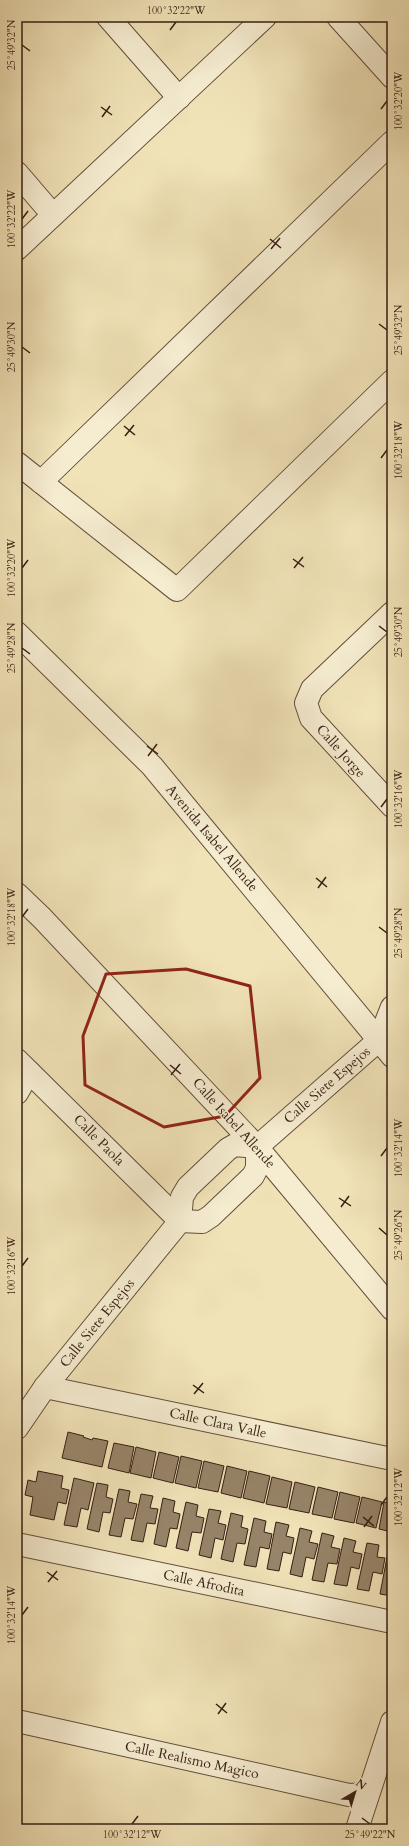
<svg xmlns="http://www.w3.org/2000/svg" width="409" height="1846" font-family="Cardo,serif">
<rect width="100%" height="100%" fill="#f1e3b8"/>
<filter id="stains"><feTurbulence type="fractalNoise" baseFrequency=".005" numOctaves="4"/><feColorMatrix values="0 0 0 0 .2 0 0 0 0 .09 0 0 0 0 .02 0 0 0 .5 -.17"/></filter>
<radialGradient id="worn" r=".72"><stop offset=".6" stop-color="#630" stop-opacity="0"/><stop offset="1" stop-color="#630" stop-opacity=".3"/></radialGradient>
<g fill="#978469" stroke="#361e13">
<path d="M 68,1432 L 84,1436 L 83,1437 L 92,1440 L 93,1438 L 108,1441 L 102,1467 L 62,1458 Z"/>
<path d="M 114,1443 L 134,1447 L 129,1473 L 108,1468 Z"/>
<path d="M 136,1447 L 156,1452 L 151,1478 L 130,1473 Z"/>
<path d="M 159,1452 L 179,1457 L 173,1483 L 153,1478 Z"/>
<path d="M 181,1456 L 202,1461 L 196,1488 L 175,1483 Z"/>
<path d="M 204,1461 L 224,1466 L 218,1492 L 198,1488 Z"/>
<path d="M 227,1466 L 247,1471 L 241,1498 L 221,1493 Z"/>
<path d="M 38,1471 L 63,1476 L 61,1488 L 69,1490 L 66,1504 L 58,1502 L 54,1520 L 30,1515 L 33,1497 L 25,1495 L 28,1480 L 36,1482 Z"/>
<path d="M 249,1471 L 270,1476 L 264,1503 L 243,1498 Z"/>
<path d="M 272,1477 L 292,1482 L 287,1508 L 266,1504 Z"/>
<path d="M 74,1478 L 94,1483 L 88,1510 L 81,1508 L 77,1527 L 64,1525 Z"/>
<path d="M 295,1482 L 315,1487 L 309,1513 L 289,1509 Z"/>
<path d="M 97,1483 L 108,1485 L 106,1497 L 113,1499 L 110,1513 L 103,1512 L 99,1532 L 87,1529 Z"/>
<path d="M 318,1487 L 338,1492 L 332,1518 L 312,1514 Z"/>
<path d="M 119,1489 L 130,1491 L 128,1502 L 137,1504 L 133,1519 L 125,1518 L 121,1537 L 109,1535 Z"/>
<path d="M 340,1492 L 360,1497 L 354,1523 L 334,1519 Z"/>
<path d="M 141,1494 L 153,1496 L 150,1508 L 158,1509 L 155,1524 L 147,1523 L 143,1542 L 131,1540 Z"/>
<path d="M 362,1497 L 382,1502 L 376,1528 L 356,1523 Z"/>
<path d="M 163,1498 L 175,1501 L 173,1512 L 180,1514 L 177,1529 L 170,1528 L 166,1547 L 154,1544 Z"/>
<path d="M 186,1502 L 198,1505 L 196,1516 L 204,1518 L 201,1533 L 192,1532 L 188,1551 L 176,1548 Z"/>
<path d="M 384,1502 L 392,1504 L 392,1532 L 379,1529 Z"/>
<path d="M 209,1509 L 221,1511 L 218,1523 L 226,1525 L 223,1540 L 215,1538 L 211,1558 L 199,1555 Z"/>
<path d="M 231,1513 L 243,1516 L 241,1527 L 248,1529 L 245,1544 L 237,1543 L 233,1562 L 221,1559 Z"/>
<path d="M 254,1518 L 266,1521 L 264,1532 L 272,1534 L 269,1549 L 260,1547 L 256,1567 L 244,1565 Z"/>
<path d="M 276,1522 L 289,1525 L 286,1536 L 294,1538 L 291,1554 L 283,1552 L 279,1571 L 267,1569 Z"/>
<path d="M 300,1528 L 312,1531 L 309,1542 L 318,1544 L 314,1559 L 306,1557 L 302,1577 L 290,1574 Z"/>
<path d="M 322,1533 L 334,1536 L 331,1547 L 340,1549 L 337,1564 L 328,1563 L 324,1582 L 312,1580 Z"/>
<path d="M 344,1538 L 356,1541 L 353,1552 L 362,1554 L 359,1569 L 351,1567 L 347,1586 L 334,1584 Z"/>
<path d="M 367,1543 L 379,1545 L 377,1557 L 385,1558 L 382,1574 L 373,1572 L 369,1591 L 357,1589 Z"/>
<path d="M 389,1547 L 392,1548 L 392,1596 L 380,1594 Z"/>
</g>
<g fill="none" stroke-linecap="round" stroke-linejoin="round">
<g stroke="#654f3c" stroke-width="24">
<g id="minor">
<path d="M 108,17 L 179,98"/>
<path d="M 338,17 L 392,77"/>
<path d="M 17,173 L 53,215"/>
<path d="M 17,249 L 265,17"/>
<path d="M 17,463 L 177,590 L 392,381"/>
<path d="M 41,482 L 392,142"/>
<path d="M 392,613 L 312,689 L 306,703 L 311,718 L 392,806"/>
<path d="M 17,633 L 152,766 L 392,1056"/>
<path d="M 17,894 L 42,918 L 257,1147 L 392,1309"/>
<path d="M 17,1060 L 180,1221"/>
<path d="M 17,1093 L 29,1072"/>
<path d="M 180,1221 L 202,1222 L 211,1216 L 253,1176 L 257,1168 L 257,1147"/>
<path d="M 45,1387 L 392,1459"/>
<path d="M 17,1428 L 45,1387 L 180,1221 L 182,1197 L 188,1187 L 228,1149 L 235,1145 L 257,1147 L 379,1040 L 392,1007"/>
<path d="M 17,1544 L 392,1622"/>
<path d="M 17,1721 L 349,1795 L 367,1794"/>
<path d="M 357,1829 L 392,1722"/>
</g>
</g>
<use href="#minor" stroke="#f6edd1" stroke-width="22"/>
</g>
<path fill="none" stroke="#8f2418" stroke-width="3" stroke-linejoin="round" d="M 186,969 L 250,986 L 260,1078 L 225,1116 L 164,1127 L 85,1085 L 83,1036 L 106,974 Z"/>
<path fill="none" stroke="#361e13" stroke-width="1.5" d="M 170,30 L 176,22M 22,45 L 30,51M 101,107 L 112,115M 381,109 L 387,101M 102,117 L 110,106M 22,219 L 28,211M 270,239 L 281,248M 271,249 L 280,238M 379,324 L 387,330M 22,347 L 30,353M 124,426 L 135,435M 125,436 L 134,425M 381,458 L 387,450M 293,559 L 304,567M 22,568 L 28,560M 294,568 L 303,557M 379,626 L 387,632M 22,648 L 30,654M 147,746 L 158,754M 148,756 L 157,744M 381,807 L 387,799M 316,878 L 327,887M 318,888 L 326,877M 22,917 L 28,909M 379,927 L 387,933M 170,1065 L 181,1074M 171,1075 L 180,1064M 381,1156 L 387,1148M 339,1198 L 351,1206M 341,1207 L 349,1196M 379,1228 L 387,1235M 22,1266 L 28,1258M 193,1385 L 204,1393M 194,1394 L 203,1383M 381,1505 L 387,1497M 363,1517 L 374,1526M 364,1527 L 372,1516M 47,1572 L 58,1580M 48,1582 L 57,1571M 22,1615 L 28,1607M 216,1704 L 227,1713M 218,1714 L 226,1703M 362,1818 L 370,1824M 132,1824 L 138,1816"/>
<g text-anchor="middle" dominant-baseline="central" stroke-width="3" stroke-linejoin="round" paint-order="stroke">
<g font-size="14" fill="#361e13" stroke="#f6edd1">
<text transform="translate(341 751) rotate(48)">Calle Jorge</text>
<text transform="translate(212 838) rotate(50)">Avenida Isabel Allende</text>
<text transform="translate(327 1085) rotate(-41)">Calle Siete Espejos</text>
<text transform="translate(234 1123) rotate(48)">Calle Isabel Allende</text>
<text transform="translate(99 1140) rotate(45)">Calle Paola</text>
<text transform="translate(97 1323) rotate(-51)">Calle Siete Espejos</text>
<text transform="translate(218 1423) rotate(12)">Calle Clara Valle</text>
<text transform="translate(204 1583) rotate(12)">Calle Afrodita</text>
<text transform="translate(192 1760) rotate(12)">Calle Realismo Magico</text>
</g>
</g>
<rect width="409" height="1846" fill="none" stroke="#f1e3b8" stroke-width="44"/>
<g transform="translate(355 1792) rotate(38)" stroke="#f6edd1" stroke-width="3" paint-order="stroke">
<path d="M0-3L7 15L0 10L-7 15Z" fill="#361e13"/>
<text y="-6" font-size="11" font-weight="bold" text-anchor="middle" fill="#361e13">N</text>
</g>
<rect x="22" y="22" width="365" height="1802" fill="none" stroke="#361e13" stroke-width="1.5"/>
<g font-size="10" text-anchor="middle" fill="#361e13">
<text x="176" y="14">100°32'22"W</text>
<text transform="translate(11 45) rotate(-90)" y="4">25°49'32"N</text>
<text transform="translate(398 101) rotate(-90)" y="4">100°32'20"W</text>
<text transform="translate(11 219) rotate(-90)" y="4">100°32'22"W</text>
<text transform="translate(398 330) rotate(-90)" y="4">25°49'32"N</text>
<text transform="translate(11 347) rotate(-90)" y="4">25°49'30"N</text>
<text transform="translate(398 450) rotate(-90)" y="4">100°32'18"W</text>
<text transform="translate(11 568) rotate(-90)" y="4">100°32'20"W</text>
<text transform="translate(398 632) rotate(-90)" y="4">25°49'30"N</text>
<text transform="translate(11 648) rotate(-90)" y="4">25°49'28"N</text>
<text transform="translate(398 799) rotate(-90)" y="4">100°32'16"W</text>
<text transform="translate(11 917) rotate(-90)" y="4">100°32'18"W</text>
<text transform="translate(398 933) rotate(-90)" y="4">25°49'28"N</text>
<text transform="translate(398 1148) rotate(-90)" y="4">100°32'14"W</text>
<text transform="translate(398 1235) rotate(-90)" y="4">25°49'26"N</text>
<text transform="translate(11 1266) rotate(-90)" y="4">100°32'16"W</text>
<text transform="translate(398 1497) rotate(-90)" y="4">100°32'12"W</text>
<text transform="translate(11 1615) rotate(-90)" y="4">100°32'14"W</text>
<text x="132" y="1838">100°32'12"W</text>
<text x="370" y="1838">25°49'22"N</text>
</g>
<rect width="100%" height="100%" filter="url(#stains)"/>
<rect width="100%" height="100%" fill="url(#worn)"/>
</svg>
